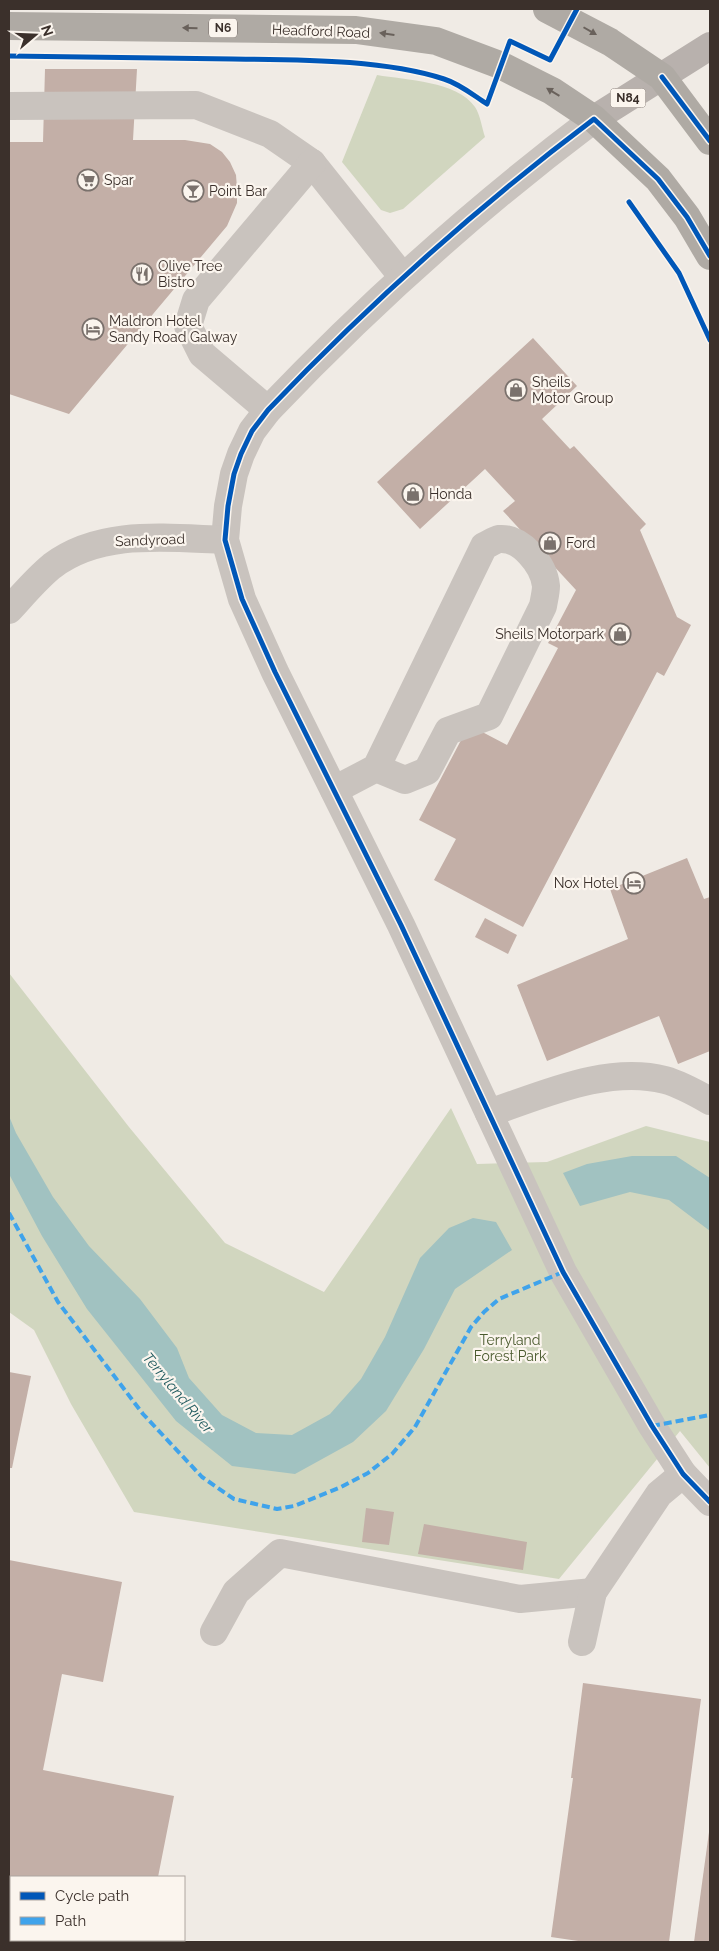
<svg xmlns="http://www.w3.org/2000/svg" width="719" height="1951" font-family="Raleway,sans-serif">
<rect width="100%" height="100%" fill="#f0ebe5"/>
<g fill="#d1d6bf">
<path d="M 377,75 C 406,80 457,81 475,107 C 480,114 482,128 485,137 L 403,209 L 390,213 L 381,210 L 342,162 Z"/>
<path d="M 9,973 L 129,1127 L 225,1243 L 324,1292 L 451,1108 L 477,1164 L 547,1162 L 646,1126 L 710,1142 L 710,1468 L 680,1431 L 559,1579 L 134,1512 L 71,1404 L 34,1330 L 9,1312 Z"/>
</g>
<g fill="#a1c2c1">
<path d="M 9,1116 L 16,1133 L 53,1197 L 89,1246 L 140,1299 L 177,1348 L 189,1378 L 222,1415 L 256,1433 L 292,1435 L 330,1414 L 361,1379 L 385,1337 L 420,1258 L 449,1228 L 473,1218 L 496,1222 L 512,1250 L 455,1289 L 424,1349 L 386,1411 L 353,1442 L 295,1474 L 232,1466 L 176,1421 L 87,1309 L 42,1236 L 9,1174 Z"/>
<path d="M 632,1156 L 676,1156 L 710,1178 L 710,1231 L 669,1200 L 630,1192 L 580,1206 L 563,1173 L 587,1164 Z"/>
</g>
<g fill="#c3afa7">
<path d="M 45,69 L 137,69 L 133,140 L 185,140 L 210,144 L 222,152 L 230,162 L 236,175 L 237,188 L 237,203 L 227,226 L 69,414 L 9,394 L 9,142 L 43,142 Z"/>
<path d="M 533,338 L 577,386 L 542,419 L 570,449 L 574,446 L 646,524 L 640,530 L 677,617 L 691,625 L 664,676 L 657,672 L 523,927 L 434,880 L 456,839 L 419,820 L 469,725 L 507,745 L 558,648 L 548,643 L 576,590 L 503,511 L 515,501 L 485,469 L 420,529 L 377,482 Z"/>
<path d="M 687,858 L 704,899 L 710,897 L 710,1051 L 678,1064 L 659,1016 L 547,1061 L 517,985 L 628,939 L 610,889 Z"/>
<path d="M 485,918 L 517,935 L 508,954 L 475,937 Z"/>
<path d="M 9,1372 L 31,1376 L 12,1468 L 9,1468 Z"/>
<path d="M 366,1508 L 394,1512 L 389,1545 L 362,1542 Z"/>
<path d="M 424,1524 L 527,1542 L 523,1570 L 418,1554 Z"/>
<path d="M 9,1560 L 122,1582 L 103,1682 L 62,1674 L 43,1770 L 174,1796 L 158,1877 L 11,1877 L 11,1940 L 146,1940 L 146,1942 L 9,1942 Z"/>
<path d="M 583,1683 L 701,1699 L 669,1942 L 585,1942 L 551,1937 L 573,1778 L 571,1778 Z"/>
<path d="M 709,1832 L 710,1942 L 694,1942 Z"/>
</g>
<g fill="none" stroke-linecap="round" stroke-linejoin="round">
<g stroke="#c9c3be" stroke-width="28">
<path d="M 9,106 L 196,105 L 270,134 L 312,163 L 402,276"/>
<path d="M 594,119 C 477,207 369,304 268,410 L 252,431 L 241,454 L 234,474 L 228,506 L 225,540 L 242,599 L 275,672 L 401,925 L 563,1272 L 652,1426 L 683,1474 L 710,1502"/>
<path d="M 268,410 L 202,354 L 188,326 L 196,300 L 312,163"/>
<path d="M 9,610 C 23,595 36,579 52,566 C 101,529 167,538 225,540"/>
<path d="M 334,790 L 376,768 L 484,546 C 489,544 494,540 499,539 C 521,537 544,565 546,586 C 546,592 544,600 543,606 L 489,716 L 448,731 L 427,771 L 405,780 L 376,768"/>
<path d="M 489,1113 C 543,1095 607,1065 665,1080 C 680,1084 696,1093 710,1101"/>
<path d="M 214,1632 L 236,1592 L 280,1553 L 520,1599 L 593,1592"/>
<path d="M 582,1642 L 593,1592 L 659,1494 L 683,1474"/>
</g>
<path stroke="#b8b1ad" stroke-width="28" d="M 594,119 L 710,46"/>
<g stroke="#afaaa4" stroke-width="28">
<path d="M 547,9 L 610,42 L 662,77 L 710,141"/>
<path d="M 9,26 L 356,30 L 436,41 L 500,65 L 552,91 L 594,119 L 658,179 L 687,217 L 710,256"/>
</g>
<g stroke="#3fa3eb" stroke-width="4" stroke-dasharray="8 4" stroke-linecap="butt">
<path d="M 9,1213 L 58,1302 L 143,1414 L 202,1477 L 234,1499 L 277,1509 L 294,1506 L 341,1487 L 368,1473 L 392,1454 L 415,1427 L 471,1327 L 484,1312 L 499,1299 L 563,1272"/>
<path d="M 652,1426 L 710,1415"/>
</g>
<g stroke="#fbf5ee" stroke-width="8">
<g id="cycleway">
<path d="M 9,56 C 83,57 158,58 233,59 C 299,60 381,59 444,79 C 460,84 473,95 487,104 L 510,41 L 550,60 L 577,9"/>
<path d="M 662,77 L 710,141"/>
<path d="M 629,202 L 679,273 L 710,340"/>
<path d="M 710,256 L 687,217 L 658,179 L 594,119 C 477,207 369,304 268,410 L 252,431 L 241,454 L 234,474 L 228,506 L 225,540 L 242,599 L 275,672 L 401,925 L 563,1272 L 652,1426 L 683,1474 L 710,1502"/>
</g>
</g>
<use href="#cycleway" stroke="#0057b8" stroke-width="5"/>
</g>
<defs><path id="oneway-solid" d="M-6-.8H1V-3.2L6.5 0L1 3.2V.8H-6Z" transform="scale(1.25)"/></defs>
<g fill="#69615b">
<use href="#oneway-solid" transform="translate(190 28) rotate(-179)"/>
<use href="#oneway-solid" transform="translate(590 31) rotate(30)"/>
<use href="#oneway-solid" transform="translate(387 34) rotate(-172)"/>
<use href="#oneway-solid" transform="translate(553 92) rotate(-149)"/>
</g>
<defs>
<g id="supermarket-ring" transform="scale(1.125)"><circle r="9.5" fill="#fbf5ee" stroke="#7a716c" stroke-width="1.5"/><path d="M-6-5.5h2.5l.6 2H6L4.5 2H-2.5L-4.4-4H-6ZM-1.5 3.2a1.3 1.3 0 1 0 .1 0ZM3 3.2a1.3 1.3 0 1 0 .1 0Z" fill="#7a716c"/></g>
<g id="bar-ring" transform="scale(1.125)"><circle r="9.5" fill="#fbf5ee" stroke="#7a716c" stroke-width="1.5"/><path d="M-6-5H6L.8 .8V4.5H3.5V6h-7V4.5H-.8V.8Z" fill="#7a716c"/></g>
<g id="restaurant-ring" transform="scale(1.125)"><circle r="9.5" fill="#fbf5ee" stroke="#7a716c" stroke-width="1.5"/><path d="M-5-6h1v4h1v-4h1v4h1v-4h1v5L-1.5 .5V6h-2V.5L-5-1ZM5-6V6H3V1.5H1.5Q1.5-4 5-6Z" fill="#7a716c"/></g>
<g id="hotel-ring" transform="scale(1.125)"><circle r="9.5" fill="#fbf5ee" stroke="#7a716c" stroke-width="1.5"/><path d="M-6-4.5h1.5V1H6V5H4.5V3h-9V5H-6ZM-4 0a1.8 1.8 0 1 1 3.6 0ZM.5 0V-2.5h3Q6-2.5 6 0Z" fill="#7a716c"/></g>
<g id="shop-ring" transform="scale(1.125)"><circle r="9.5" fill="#fbf5ee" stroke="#7a716c" stroke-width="1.5"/><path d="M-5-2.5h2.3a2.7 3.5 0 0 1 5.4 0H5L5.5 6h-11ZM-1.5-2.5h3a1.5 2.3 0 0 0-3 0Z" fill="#7a716c"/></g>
</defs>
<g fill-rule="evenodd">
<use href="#supermarket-ring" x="88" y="180"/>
<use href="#bar-ring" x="193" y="191"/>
<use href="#restaurant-ring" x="142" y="274"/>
<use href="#hotel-ring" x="93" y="329"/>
<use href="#shop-ring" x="516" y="390"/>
<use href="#shop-ring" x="413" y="494"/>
<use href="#shop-ring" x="550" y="543"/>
<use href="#shop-ring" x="620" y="634"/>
<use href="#hotel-ring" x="634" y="883"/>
</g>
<g text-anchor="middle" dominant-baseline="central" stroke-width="4.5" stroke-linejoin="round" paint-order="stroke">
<g fill="#fbf5ee" stroke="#756b66" stroke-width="1">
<rect x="209" y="18.5" width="28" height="19" rx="4"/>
<rect x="610.5" y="88.5" width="35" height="19" rx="4"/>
</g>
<g font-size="12" font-weight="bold" fill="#3b302b">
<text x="223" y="28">N6</text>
<text x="628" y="98">N84</text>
</g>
<g font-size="14" fill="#3b302b" stroke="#fbf5ee">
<text transform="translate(321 31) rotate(2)">Headford Road</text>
<text transform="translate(150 540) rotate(-2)">Sandyroad</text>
</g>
<g font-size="14" fill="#3b302b" stroke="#fbf5ee" text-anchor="start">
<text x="104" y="180">Spar</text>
<text x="209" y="191">Point Bar</text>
<text x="158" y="266">Olive Tree<tspan x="158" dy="16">Bistro</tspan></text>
<text x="109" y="321">Maldron Hotel<tspan x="109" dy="16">Sandy Road Galway</tspan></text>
<text x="532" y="382">Sheils<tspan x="532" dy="16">Motor Group</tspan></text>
<text x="429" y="494">Honda</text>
<text x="566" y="543">Ford</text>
<text x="604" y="634" text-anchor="end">Sheils Motorpark</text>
<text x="618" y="883" text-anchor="end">Nox Hotel</text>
</g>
<g font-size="14" fill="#4a5a2e" stroke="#fbf5ee">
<text x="510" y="1340">Terryland<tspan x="510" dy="16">Forest Park</tspan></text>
</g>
<g font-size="15" font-style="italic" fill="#1f5a5e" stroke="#fbf5ee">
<text transform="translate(178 1393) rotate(50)">Terryland River</text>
</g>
</g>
<rect width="719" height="1951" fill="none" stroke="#3b302b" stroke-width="20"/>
<rect x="10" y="1876" width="175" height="65" fill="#fbf5ee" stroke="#aea6a0"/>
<rect x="20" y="1892" width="25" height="8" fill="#0057b8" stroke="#aea6a0"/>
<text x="55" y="1901" font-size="15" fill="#3b302b">Cycle path</text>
<rect x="20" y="1917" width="25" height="8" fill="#3fa3eb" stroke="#aea6a0"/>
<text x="55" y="1926" font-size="15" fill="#3b302b">Path</text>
<g transform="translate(35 35) rotate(71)" stroke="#fbf5ee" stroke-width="4" paint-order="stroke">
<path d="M0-4L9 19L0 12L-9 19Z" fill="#3b302b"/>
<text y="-8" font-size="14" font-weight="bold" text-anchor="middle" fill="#3b302b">N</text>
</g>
</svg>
